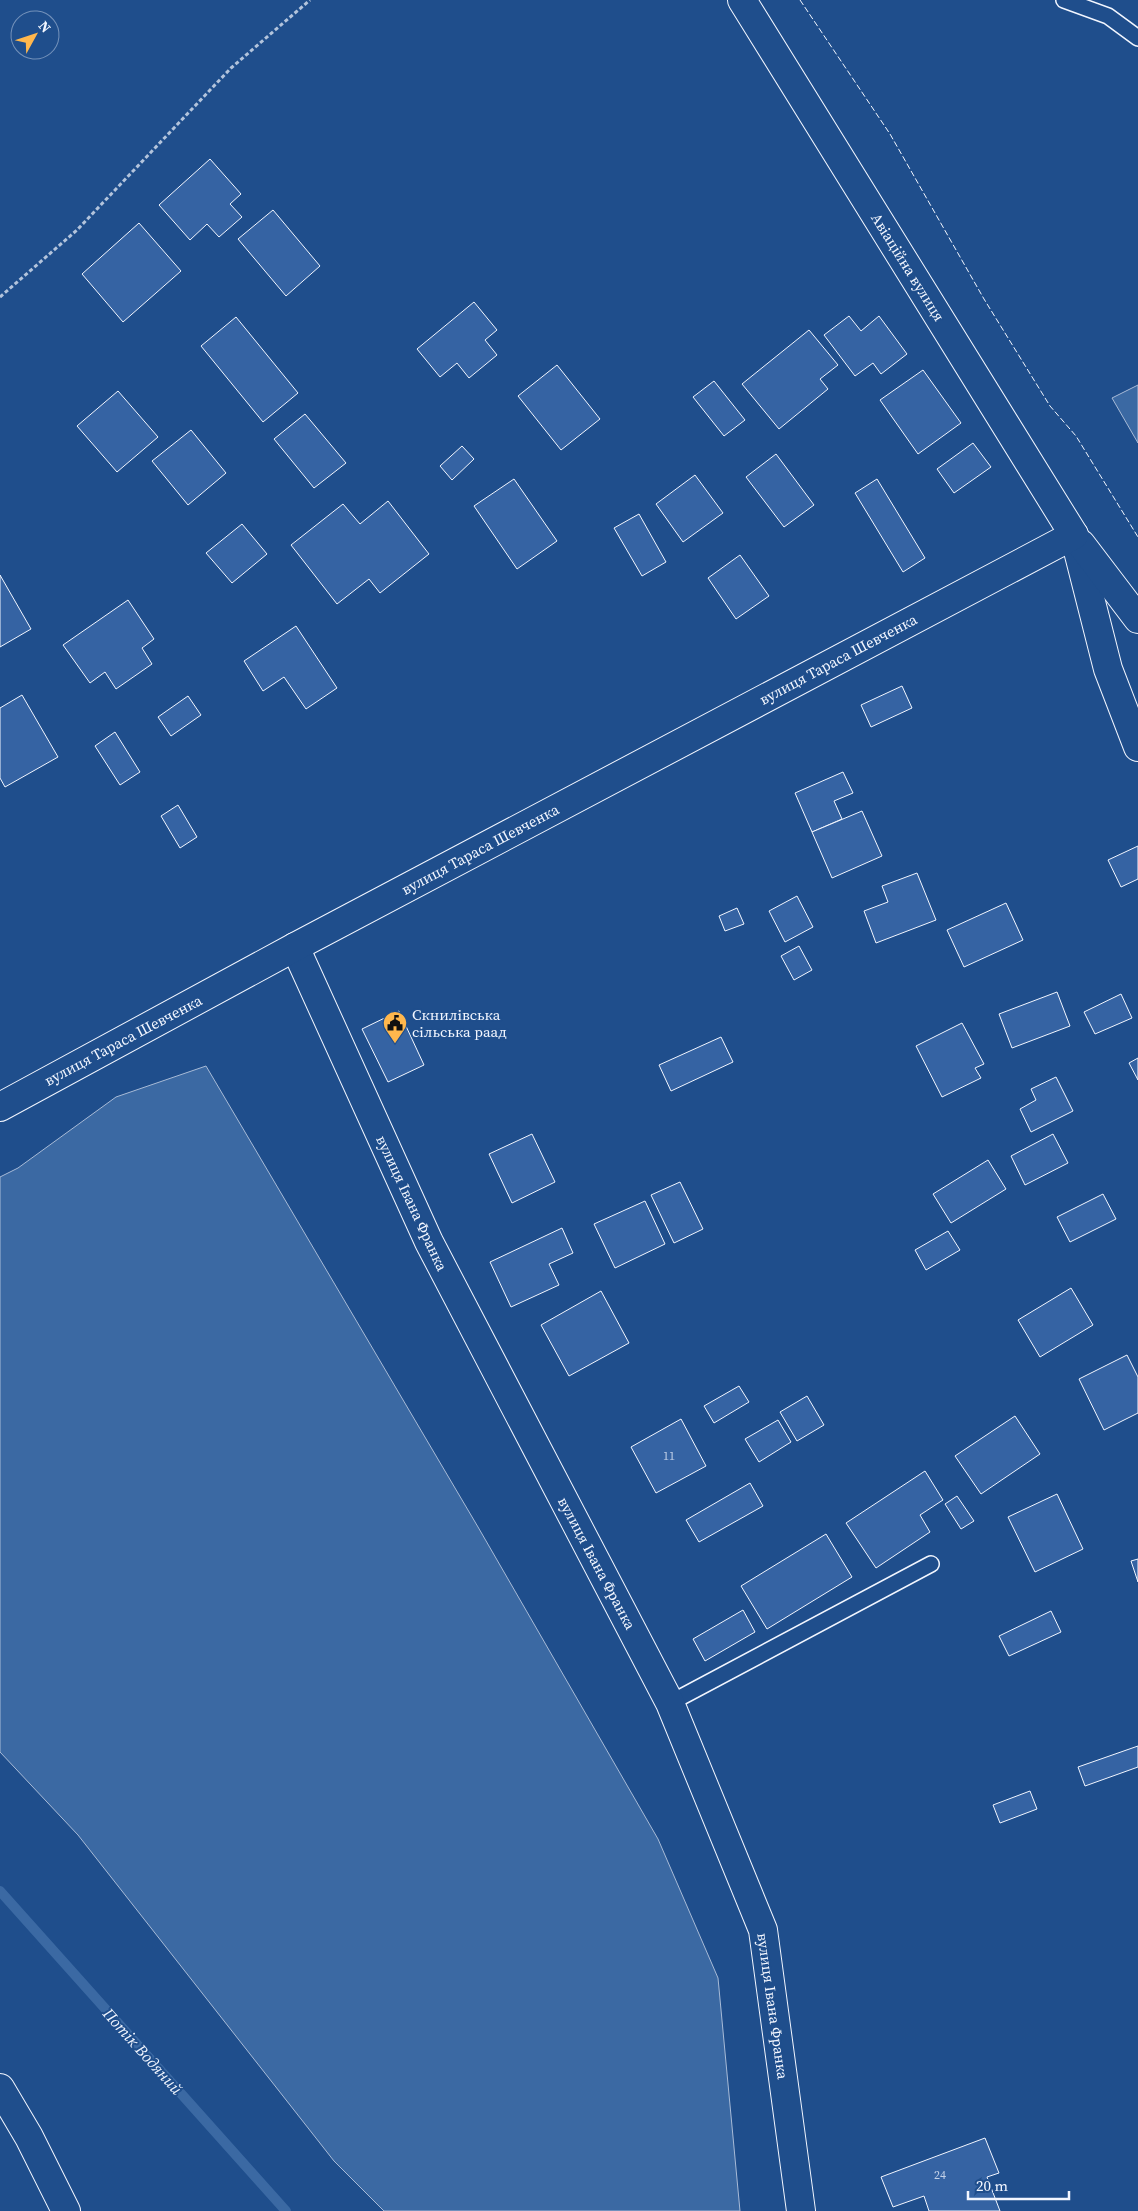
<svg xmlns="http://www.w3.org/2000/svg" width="1138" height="2211" font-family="'Source Serif 4',serif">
<rect width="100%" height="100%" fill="#1f4e8c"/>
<g fill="#3b69a3" stroke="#a8bbd7">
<path d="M 1138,385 L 1138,443 L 1112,398 Z"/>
<path d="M 206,1066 L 478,1527 L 658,1839 L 718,1978 L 740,2211 L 384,2211 L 334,2161 L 78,1835 L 0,1752 L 0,1177 L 18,1168 L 116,1097 Z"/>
</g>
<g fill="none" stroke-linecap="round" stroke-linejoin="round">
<path stroke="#3b69a3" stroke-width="10" d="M 0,1891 L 286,2211"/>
</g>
<g fill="#3563a3" stroke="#f2f6ff">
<path d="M 210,159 L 241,194 L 230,204 L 242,217 L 219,237 L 207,224 L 190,240 L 159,205 Z"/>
<path d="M 273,210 L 320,266 L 286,296 L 238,239 Z"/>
<path d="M 139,223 L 181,271 L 123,322 L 82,274 Z"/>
<path d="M 474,302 L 497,330 L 485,340 L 497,355 L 469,378 L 457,363 L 440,377 L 417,349 Z"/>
<path d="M 849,316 L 861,331 L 879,316 L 907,354 L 881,374 L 873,363 L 855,376 L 824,335 Z"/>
<path d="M 236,317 L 298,393 L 263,422 L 201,346 Z"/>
<path d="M 809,330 L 838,365 L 820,379 L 828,389 L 779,429 L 742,384 Z"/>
<path d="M 557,365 L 600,419 L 561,450 L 518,396 Z"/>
<path d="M 923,370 L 961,423 L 918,454 L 880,400 Z"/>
<path d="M 714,381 L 745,420 L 724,436 L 693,397 Z"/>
<path d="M 118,391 L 158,437 L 117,472 L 77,426 Z"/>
<path d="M 305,414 L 346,463 L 314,488 L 274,439 Z"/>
<path d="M 191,430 L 226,473 L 188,505 L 152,461 Z"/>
<path d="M 973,443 L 991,467 L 954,493 L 937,469 Z"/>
<path d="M 462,446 L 474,459 L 452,480 L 440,466 Z"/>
<path d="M 776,454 L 814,505 L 784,527 L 746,477 Z"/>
<path d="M 695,475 L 723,513 L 683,542 L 656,504 Z"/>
<path d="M 514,479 L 557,541 L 517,569 L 474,506 Z"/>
<path d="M 877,479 L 925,558 L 903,572 L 855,493 Z"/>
<path d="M 388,501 L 429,554 L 380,593 L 369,579 L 337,604 L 291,545 L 343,504 L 360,524 Z"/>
<path d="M 639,514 L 666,562 L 642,576 L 614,528 Z"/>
<path d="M 242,524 L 267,554 L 232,583 L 206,553 Z"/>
<path d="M 740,555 L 769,596 L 736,619 L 708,578 Z"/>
<path d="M 0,575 L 31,629 L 0,647 Z"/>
<path d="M 128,600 L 154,639 L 142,648 L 152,664 L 116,689 L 105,672 L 90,683 L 63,645 Z"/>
<path d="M 296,626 L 337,688 L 306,709 L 284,677 L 263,691 L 244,661 Z"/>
<path d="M 902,686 L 912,708 L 871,727 L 861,705 Z"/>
<path d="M 22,695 L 58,757 L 5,787 L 0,778 L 0,708 Z"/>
<path d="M 188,696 L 201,715 L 171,736 L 158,717 Z"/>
<path d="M 115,732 L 140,772 L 120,785 L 95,746 Z"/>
<path d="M 843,772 L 853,793 L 834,801 L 842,819 L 812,832 L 795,793 Z"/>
<path d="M 178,805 L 197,837 L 180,848 L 161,816 Z"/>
<path d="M 862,811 L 882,856 L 832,878 L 812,832 Z"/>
<path d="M 1138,846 L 1138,879 L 1121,887 L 1108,860 Z"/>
<path d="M 917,873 L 936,920 L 876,943 L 864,911 L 888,902 L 882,886 Z"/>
<path d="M 797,896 L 813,927 L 785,942 L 769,911 Z"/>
<path d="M 1006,903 L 1023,940 L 964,967 L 947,930 Z"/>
<path d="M 737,908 L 744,924 L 725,931 L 719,916 Z"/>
<path d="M 799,946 L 812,970 L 794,980 L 781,956 Z"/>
<path d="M 1057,992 L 1070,1026 L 1012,1048 L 999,1014 Z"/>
<path d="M 1121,994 L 1132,1018 L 1095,1034 L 1084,1012 Z"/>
<path d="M 399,1011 L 424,1065 L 388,1082 L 362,1029 Z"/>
<path d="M 962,1023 L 984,1064 L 975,1068 L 981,1078 L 942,1097 L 916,1046 Z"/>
<path d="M 721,1037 L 733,1062 L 671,1091 L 659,1065 Z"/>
<path d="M 1138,1058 L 1138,1080 L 1129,1063 Z"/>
<path d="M 1056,1077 L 1073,1111 L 1031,1132 L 1020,1109 L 1036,1100 L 1031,1089 Z"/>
<path d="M 532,1134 L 555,1182 L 512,1203 L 489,1154 Z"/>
<path d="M 1053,1134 L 1068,1163 L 1025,1185 L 1011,1156 Z"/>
<path d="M 988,1160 L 1006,1189 L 951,1223 L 933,1194 Z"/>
<path d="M 680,1182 L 703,1229 L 674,1243 L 651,1195 Z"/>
<path d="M 1103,1194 L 1116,1219 L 1070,1242 L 1057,1217 Z"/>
<path d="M 645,1201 L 665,1244 L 615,1268 L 594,1224 Z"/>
<path d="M 562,1228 L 573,1253 L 549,1264 L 559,1285 L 511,1307 L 490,1262 Z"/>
<path d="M 948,1231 L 960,1250 L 926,1270 L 915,1250 Z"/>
<path d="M 1071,1288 L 1093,1325 L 1040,1357 L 1018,1320 Z"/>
<path d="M 601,1291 L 629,1343 L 569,1376 L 541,1325 Z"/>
<path d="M 1127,1355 L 1138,1377 L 1138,1413 L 1104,1430 L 1079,1379 Z"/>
<path d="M 739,1386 L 749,1402 L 714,1423 L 704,1406 Z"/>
<path d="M 807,1396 L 824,1425 L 797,1441 L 780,1412 Z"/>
<path d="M 1015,1416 L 1040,1454 L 981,1494 L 955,1456 Z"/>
<path d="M 681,1419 L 706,1466 L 656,1493 L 631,1447 Z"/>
<path d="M 778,1420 L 791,1442 L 759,1462 L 745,1439 Z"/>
<path d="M 925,1471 L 943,1500 L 920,1515 L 930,1532 L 876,1568 L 846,1523 Z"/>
<path d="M 750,1483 L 763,1506 L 699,1542 L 686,1520 Z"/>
<path d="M 1057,1494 L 1083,1549 L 1035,1572 L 1008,1517 Z"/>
<path d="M 957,1496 L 974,1521 L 961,1529 L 945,1504 Z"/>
<path d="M 826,1534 L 852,1577 L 767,1629 L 741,1586 Z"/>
<path d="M 1138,1559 L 1138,1582 L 1131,1561 Z"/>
<path d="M 743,1610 L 755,1632 L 705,1661 L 693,1639 Z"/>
<path d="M 1051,1611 L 1061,1632 L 1009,1656 L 999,1636 Z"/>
<path d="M 1138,1746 L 1138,1767 L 1085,1786 L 1078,1767 Z"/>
<path d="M 1030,1791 L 1037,1809 L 1000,1823 L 993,1805 Z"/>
<path d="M 985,2138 L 999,2173 L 987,2177 L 1000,2211 L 929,2211 L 924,2196 L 893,2207 L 881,2177 Z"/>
</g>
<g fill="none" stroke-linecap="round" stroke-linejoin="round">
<g stroke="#f2f6ff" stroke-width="18">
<g id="lane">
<path d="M 1064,0 L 1108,16 L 1138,38"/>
<path d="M 670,1703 L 931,1564"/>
</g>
</g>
<g stroke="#f2f6ff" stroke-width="30">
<g id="street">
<path d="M 1074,535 L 1108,669 L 1138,747"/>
<path d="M 1081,544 L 1138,619"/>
<path d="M 295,947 L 429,1242 L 670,1703 L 763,1930 L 801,2211"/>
<path d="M 0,2088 L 29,2137 L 66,2211"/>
</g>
</g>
<g stroke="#f2f6ff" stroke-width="30">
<path id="secondary" d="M 0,1107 L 295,947 L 1074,535 L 742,0"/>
</g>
<path stroke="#b3c4dc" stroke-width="3" stroke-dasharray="4 2.5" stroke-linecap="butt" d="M 0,297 L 77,230 L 231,68 L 310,0"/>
<use href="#lane" stroke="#1f4e8c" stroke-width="15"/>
<use href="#street" stroke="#1f4e8c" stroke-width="28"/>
<use href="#secondary" stroke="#1f4e8c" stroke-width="28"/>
<path stroke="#f2f6ff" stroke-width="1" stroke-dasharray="6 2.5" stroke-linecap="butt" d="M 800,0 L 890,134 L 984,299 L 1050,406 L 1076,436 L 1138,537"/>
</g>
<defs>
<g id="civic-pin" transform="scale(1.25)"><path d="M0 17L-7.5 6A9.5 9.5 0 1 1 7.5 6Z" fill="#ffb74d" stroke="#1f4e8c"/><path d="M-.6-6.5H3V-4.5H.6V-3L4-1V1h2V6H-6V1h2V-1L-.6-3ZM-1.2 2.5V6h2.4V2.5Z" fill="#111"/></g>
</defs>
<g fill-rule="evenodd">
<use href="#civic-pin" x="395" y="1023"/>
</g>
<g text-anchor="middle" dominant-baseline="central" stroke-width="4" stroke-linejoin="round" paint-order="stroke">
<g font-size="12" fill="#c3d1e8">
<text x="669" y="1456">11</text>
<text x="940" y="2175">24</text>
</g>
<g font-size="15" fill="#f2f6ff" stroke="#1f4e8c">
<text transform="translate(908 267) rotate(58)">Авіаційна вулиця</text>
<text transform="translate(838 659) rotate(-28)">вулиця Тараса Шевченка</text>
<text transform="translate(480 849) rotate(-28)">вулиця Тараса Шевченка</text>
<text transform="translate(123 1040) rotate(-28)">вулиця Тараса Шевченка</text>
<text transform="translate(412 1203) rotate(65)">вулиця Івана Франка</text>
<text transform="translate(597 1563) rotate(62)">вулиця Івана Франка</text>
<text transform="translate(773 2006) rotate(82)">вулиця Івана Франка</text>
</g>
<g font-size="15" fill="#f2f6ff" stroke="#1f4e8c" text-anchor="start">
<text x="412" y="1014">Скнилівська<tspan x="412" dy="17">сільська раад</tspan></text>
</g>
<g font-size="16" font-style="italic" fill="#f2f6ff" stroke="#1f4e8c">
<text transform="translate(143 2051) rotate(48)">Потік Водяний</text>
</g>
</g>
<g transform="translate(35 35) rotate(50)"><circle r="24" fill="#1f4e8c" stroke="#7391ba"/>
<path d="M0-4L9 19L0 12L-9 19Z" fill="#ffb74d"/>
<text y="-8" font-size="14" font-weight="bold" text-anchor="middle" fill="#f2f6ff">N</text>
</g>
<path d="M968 2191v8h101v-8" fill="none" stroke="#f2f6ff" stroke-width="2.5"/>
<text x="976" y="2191" font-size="15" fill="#f2f6ff" stroke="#1f4e8c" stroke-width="4" paint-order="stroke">20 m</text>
</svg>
